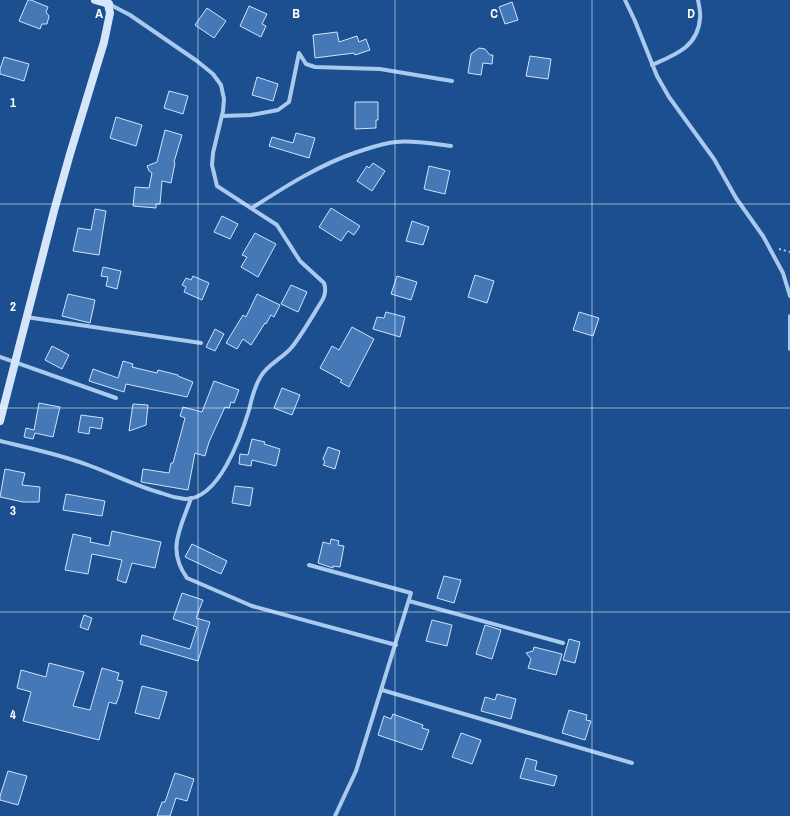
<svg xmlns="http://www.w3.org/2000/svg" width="790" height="816" font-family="'Archivo Narrow',sans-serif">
<rect width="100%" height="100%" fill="#1b4f8f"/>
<g fill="#4478b7" stroke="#cfe3fa">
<path d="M 28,0 L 31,0 L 48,7 L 46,12 L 49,16 L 47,24 L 42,24 L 40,29 L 19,21 Z"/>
<path d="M 512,2 L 518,20 L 505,24 L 499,7 Z"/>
<path d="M 249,6 L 267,14 L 262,24 L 266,26 L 261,37 L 240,26 Z"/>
<path d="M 207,8 L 226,21 L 214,38 L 195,25 Z"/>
<path d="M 337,32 L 339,42 L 357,36 L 359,42 L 366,39 L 370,50 L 355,55 L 354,53 L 315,58 L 313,35 Z"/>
<path d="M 479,48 L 485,49 L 490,55 L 493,55 L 492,64 L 483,63 L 481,75 L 468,73 L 471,54 Z"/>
<path d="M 530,56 L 551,59 L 548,79 L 526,76 Z"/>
<path d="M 4,57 L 29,64 L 24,81 L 0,74 L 0,69 Z"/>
<path d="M 257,77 L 278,84 L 273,101 L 252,95 Z"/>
<path d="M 169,91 L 188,96 L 183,114 L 164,108 Z"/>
<path d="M 355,102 L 378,102 L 378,120 L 376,120 L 376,128 L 355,129 Z"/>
<path d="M 116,117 L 142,125 L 136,146 L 110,138 Z"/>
<path d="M 165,130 L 182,135 L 174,162 L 175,163 L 171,183 L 162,181 L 160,204 L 156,204 L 156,208 L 133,206 L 135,187 L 149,188 L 152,173 L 149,171 L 147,166 L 157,162 Z"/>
<path d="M 296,133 L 315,138 L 309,158 L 269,146 L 272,137 L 293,143 Z"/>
<path d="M 373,163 L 385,171 L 372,191 L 357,181 L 367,166 L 369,168 Z"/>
<path d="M 429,166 L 450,171 L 445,194 L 424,189 Z"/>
<path d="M 331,208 L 360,226 L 354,235 L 348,231 L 341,241 L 319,227 Z"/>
<path d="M 95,209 L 106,211 L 99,255 L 73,251 L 78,228 L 91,230 Z"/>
<path d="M 222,216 L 238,224 L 230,239 L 214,232 Z"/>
<path d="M 412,221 L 429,227 L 423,245 L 406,241 Z"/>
<path d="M 255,233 L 276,244 L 258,277 L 241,267 L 247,257 L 242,255 Z"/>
<path d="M 103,267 L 121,271 L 117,289 L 106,286 L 108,277 L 101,276 Z"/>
<path d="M 475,275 L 494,281 L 487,303 L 468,297 Z"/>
<path d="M 193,276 L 209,283 L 202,300 L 184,292 L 186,287 L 182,285 L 186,278 L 191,280 Z"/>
<path d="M 397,276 L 417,282 L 411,300 L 391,294 Z"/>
<path d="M 291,285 L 307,292 L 298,312 L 281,304 Z"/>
<path d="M 68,294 L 95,300 L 90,323 L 62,316 Z"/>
<path d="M 257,294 L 280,305 L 274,317 L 271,315 L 266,324 L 265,323 L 251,345 L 243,339 L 237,349 L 226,343 L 243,315 L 246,317 Z"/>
<path d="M 386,312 L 405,317 L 400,337 L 373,329 L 377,317 L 384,318 Z"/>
<path d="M 579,312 L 599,318 L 593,336 L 573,330 Z"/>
<path d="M 352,327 L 374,339 L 349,387 L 340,382 L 342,380 L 320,368 L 332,346 L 339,350 Z"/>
<path d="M 215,329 L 224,334 L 215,351 L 206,347 Z"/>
<path d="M 52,346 L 69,355 L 62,369 L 45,360 Z"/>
<path d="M 123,361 L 133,364 L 132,367 L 157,373 L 158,370 L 178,375 L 178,376 L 193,382 L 187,397 L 126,384 L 124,392 L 89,381 L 93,369 L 118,378 Z"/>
<path d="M 214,381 L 239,390 L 234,403 L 231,402 L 229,408 L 225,407 L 209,442 L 205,456 L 195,453 L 188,490 L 141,482 L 143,469 L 169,473 L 171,463 L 173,463 L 185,418 L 180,416 L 183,407 L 202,412 Z"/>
<path d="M 282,388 L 300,395 L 292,415 L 274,408 Z"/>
<path d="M 39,403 L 60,407 L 53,437 L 35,433 L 33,439 L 24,437 L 26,428 L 34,430 Z"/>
<path d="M 133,404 L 148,405 L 146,425 L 129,431 Z"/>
<path d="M 81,415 L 103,418 L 101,429 L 90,427 L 89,434 L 78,432 Z"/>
<path d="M 252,439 L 265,442 L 264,444 L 280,449 L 276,466 L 252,460 L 251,466 L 239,464 L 240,454 L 248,455 Z"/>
<path d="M 328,447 L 340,451 L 335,469 L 323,465 L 325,462 L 323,459 Z"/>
<path d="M 5,469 L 25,473 L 22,485 L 40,487 L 39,502 L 23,502 L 0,497 Z"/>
<path d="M 235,486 L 253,488 L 250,506 L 232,503 Z"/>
<path d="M 66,494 L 105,501 L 102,516 L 63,510 Z"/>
<path d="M 112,531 L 161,542 L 155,568 L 132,563 L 126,583 L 117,580 L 122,560 L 92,554 L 88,574 L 65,570 L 73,534 L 91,538 L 90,542 L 109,546 Z"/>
<path d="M 331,539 L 339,541 L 338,545 L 344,546 L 340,567 L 333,566 L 333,568 L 318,563 L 323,542 L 330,544 Z"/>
<path d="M 192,544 L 227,561 L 221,574 L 185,557 Z"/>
<path d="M 444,576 L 461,580 L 454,603 L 437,598 Z"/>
<path d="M 182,593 L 203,600 L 196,618 L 210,622 L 198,661 L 140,644 L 142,635 L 190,649 L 197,627 L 173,619 Z"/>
<path d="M 84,615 L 92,618 L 88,630 L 80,627 Z"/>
<path d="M 432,620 L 452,625 L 447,646 L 426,641 Z"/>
<path d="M 485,625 L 501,630 L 492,659 L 476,654 Z"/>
<path d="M 569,639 L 580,642 L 575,663 L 563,660 Z"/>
<path d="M 534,647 L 562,654 L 556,675 L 528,668 L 531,659 L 526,653 L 533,651 Z"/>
<path d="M 49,663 L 84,672 L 73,706 L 90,710 L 102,668 L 119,673 L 117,680 L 123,681 L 119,696 L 116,704 L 109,702 L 99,740 L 23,721 L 31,692 L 17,688 L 21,670 L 46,677 Z"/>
<path d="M 142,686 L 167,692 L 159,719 L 135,713 Z"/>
<path d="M 497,694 L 516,699 L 511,719 L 481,711 L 485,697 L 495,700 Z"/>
<path d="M 569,710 L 587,715 L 586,720 L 591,721 L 585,740 L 562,733 Z"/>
<path d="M 393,714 L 423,725 L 422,728 L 429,730 L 422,750 L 378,735 L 384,716 L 391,719 Z"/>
<path d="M 461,733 L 481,740 L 472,764 L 452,757 Z"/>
<path d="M 526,758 L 537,761 L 535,770 L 557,776 L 554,786 L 520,778 Z"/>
<path d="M 8,771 L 27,776 L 18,805 L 0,800 L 0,796 Z"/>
<path d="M 175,773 L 194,779 L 187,801 L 176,798 L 170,816 L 157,816 L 162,802 L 165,802 Z"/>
</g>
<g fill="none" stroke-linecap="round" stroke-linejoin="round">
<path stroke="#a9c9ee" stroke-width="2" stroke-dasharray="2 3" stroke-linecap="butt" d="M 779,249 L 790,252"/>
<g stroke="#a9c9ee" stroke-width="4">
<path d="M 625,0 L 635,21 L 657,76 L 669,97 L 714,159 L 736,198 L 763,236 L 783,273 L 790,296"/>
<path d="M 652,65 C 675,55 698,47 700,18 C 701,13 699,6 698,0"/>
<path d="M 222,116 L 251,115 L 278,110 L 289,102 L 299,53 L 306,64 L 315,67 L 380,69 L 452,81"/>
<path d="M 252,208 C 286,186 319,165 357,152 C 370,148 383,143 396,142 C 414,140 433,144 451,146"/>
<path d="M 790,316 L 790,349"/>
<path d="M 26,317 L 201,343"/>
<path d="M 0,357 L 116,398"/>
<path d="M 0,441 C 29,448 59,454 88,465 C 113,474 136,486 161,493 C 169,496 177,498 185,499 C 219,500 241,436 249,410 C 252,398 254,387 261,376 C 268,364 283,358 292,347 C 303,333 313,315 323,299 C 326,293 326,289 324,283 L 300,261 L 277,225 L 217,186 L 212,165 L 213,153 L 223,111 L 224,99 L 221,85 L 213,74 L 197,61 L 130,15 L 109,4"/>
<path d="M 191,498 C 181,528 166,549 187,578 L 252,606 L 396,645"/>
<path d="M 309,565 L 411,593 L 356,771 L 335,816"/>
<path d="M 409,601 L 563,643"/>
<path d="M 382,690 L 632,763"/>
</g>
<g stroke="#d6e6fa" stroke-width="8">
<path d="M 95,0 L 109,4"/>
<path d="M 0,421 L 54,211 L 70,154 L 104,42 L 110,13 L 107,0"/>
</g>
</g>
<path fill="none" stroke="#fff" stroke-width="1" stroke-opacity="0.55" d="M 198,0 L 198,816M 395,0 L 395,816M 592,0 L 592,816M 0,204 L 790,204M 0,408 L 790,408M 0,612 L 790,612"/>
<g font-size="13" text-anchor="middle" font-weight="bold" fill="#fff" stroke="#1b4f8f" stroke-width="3.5" stroke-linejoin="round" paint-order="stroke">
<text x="99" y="18">A</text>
<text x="296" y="18">B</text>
<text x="494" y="18">C</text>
<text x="691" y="18">D</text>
<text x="13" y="107">1</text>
<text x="13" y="311">2</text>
<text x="13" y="515">3</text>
<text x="13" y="719">4</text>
</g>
</svg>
